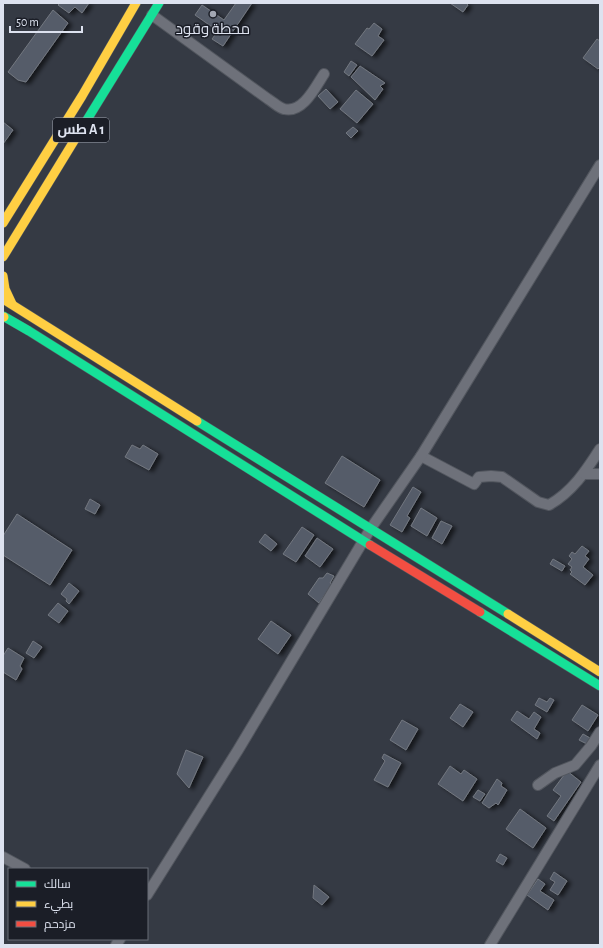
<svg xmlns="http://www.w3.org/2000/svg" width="603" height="948" font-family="'Alegreya Sans',Cairo,sans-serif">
<defs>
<filter id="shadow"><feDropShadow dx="4" dy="2" stdDeviation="2" flood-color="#0009"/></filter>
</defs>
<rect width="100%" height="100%" fill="#353a44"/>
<g fill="#555b69" stroke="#737880" filter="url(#shadow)">
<path d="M 60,3 L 89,3 L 82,13 L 75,7 L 69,13 L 58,5 Z"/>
<path d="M 236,3 L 252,3 L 223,46 L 212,39 L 218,31 L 195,15 L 202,5 L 224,20 Z"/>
<path d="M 450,3 L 466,3 L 468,5 L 463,12 Z"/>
<path d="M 53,10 L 68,23 L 26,82 L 18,80 L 8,72 Z"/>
<path d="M 374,23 L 382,29 L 378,36 L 384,40 L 372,56 L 355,44 L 367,28 L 369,29 Z"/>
<path d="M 597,39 L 600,41 L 600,67 L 598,69 L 583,58 Z"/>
<path d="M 351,61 L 357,65 L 349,76 L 344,72 Z"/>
<path d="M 360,66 L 385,83 L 380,86 L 383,89 L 375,100 L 351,77 Z"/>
<path d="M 326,89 L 338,102 L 330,109 L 318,96 Z"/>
<path d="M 356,90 L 373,104 L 357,123 L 340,109 Z"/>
<path d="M 3,122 L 13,130 L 3,144 Z"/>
<path d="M 353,127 L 358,131 L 351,138 L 346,133 Z"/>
<path d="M 132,445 L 140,449 L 143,445 L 158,454 L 149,470 L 125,457 Z"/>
<path d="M 342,456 L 380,480 L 364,507 L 325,483 Z"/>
<path d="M 413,487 L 421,492 L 407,516 L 410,518 L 402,532 L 390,525 Z"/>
<path d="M 90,499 L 100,505 L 95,514 L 85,509 Z"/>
<path d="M 421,508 L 437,518 L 427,536 L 411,526 Z"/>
<path d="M 17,514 L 72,550 L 50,585 L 3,555 L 3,536 Z"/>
<path d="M 441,521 L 452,526 L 442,544 L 432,538 Z"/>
<path d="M 302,527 L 314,535 L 296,562 L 283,554 Z"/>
<path d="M 265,534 L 277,544 L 271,551 L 259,542 Z"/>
<path d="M 317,538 L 333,549 L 320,567 L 305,556 Z"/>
<path d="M 582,546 L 589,551 L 585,556 L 589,559 L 583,567 L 593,575 L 585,585 L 570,574 L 572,572 L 570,570 L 572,567 L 568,564 L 572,559 L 569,556 L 572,552 L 575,554 Z"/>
<path d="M 553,559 L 565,566 L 562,571 L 550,564 Z"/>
<path d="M 327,573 L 334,576 L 330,583 L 332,584 L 319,603 L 308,594 L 319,578 L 323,578 Z"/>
<path d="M 69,583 L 79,591 L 69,604 L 66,601 L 67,599 L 61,594 Z"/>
<path d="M 58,603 L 68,611 L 59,623 L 48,615 Z"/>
<path d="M 271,621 L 291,635 L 278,654 L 258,639 Z"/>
<path d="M 33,641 L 42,647 L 34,658 L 26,653 Z"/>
<path d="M 8,648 L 24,658 L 20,666 L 22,669 L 16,680 L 3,672 L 3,656 Z"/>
<path d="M 539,698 L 547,702 L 550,698 L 554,700 L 547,712 L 535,705 Z"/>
<path d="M 460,704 L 473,712 L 463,727 L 450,718 Z"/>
<path d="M 582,705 L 598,715 L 588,731 L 572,720 Z"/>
<path d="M 517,711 L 529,719 L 534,712 L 541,717 L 534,729 L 540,733 L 537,739 L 511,720 Z"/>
<path d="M 402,720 L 418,729 L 406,750 L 390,740 Z"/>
<path d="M 583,734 L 590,738 L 587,744 L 579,740 Z"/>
<path d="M 186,750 L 203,757 L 189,788 L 177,774 Z"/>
<path d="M 384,754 L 401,763 L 388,787 L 374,780 L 385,761 L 382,758 Z"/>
<path d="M 450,766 L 461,774 L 464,770 L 477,779 L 463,801 L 438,784 Z"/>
<path d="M 567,771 L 581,782 L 554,821 L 547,816 L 561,796 L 553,790 Z"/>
<path d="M 497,779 L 502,783 L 501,786 L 507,790 L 498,805 L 496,803 L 489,808 L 482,803 Z"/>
<path d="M 478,790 L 485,794 L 480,801 L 473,797 Z"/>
<path d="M 520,809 L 546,828 L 533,848 L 506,829 Z"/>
<path d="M 500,854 L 507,858 L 503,865 L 496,861 Z"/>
<path d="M 554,872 L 567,881 L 558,895 L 550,890 L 555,882 L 550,879 Z"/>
<path d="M 538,879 L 545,884 L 540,891 L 554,900 L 548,910 L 527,895 Z"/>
<path d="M 314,885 L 329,897 L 322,905 L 313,898 Z"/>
</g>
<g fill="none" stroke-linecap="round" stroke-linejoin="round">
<g stroke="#52565e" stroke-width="12">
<g id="street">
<path d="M 152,15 L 268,99 C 273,102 279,108 284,109 C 303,114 316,86 324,74"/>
<path d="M 421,456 L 474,484 L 479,477 L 491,476 L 502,477 L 538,502 L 549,505 C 572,492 586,471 600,449"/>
<path d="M 584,474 L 600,474"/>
<path d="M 538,785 L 555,773 L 575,765 L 591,746 L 600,732"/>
<path d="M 3,857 L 25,869"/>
<path d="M 147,895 L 238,750 L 371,528 L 421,456 L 600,165"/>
<path d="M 116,945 L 120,939"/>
<path d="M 490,945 L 600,765"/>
</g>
</g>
<g stroke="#52565e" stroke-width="10">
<g id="fast">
<path d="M 77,136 L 159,3"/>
<path d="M 3,316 L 29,331 L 370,545"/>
<path d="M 197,421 L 508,614"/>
<path d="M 480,612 L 600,686"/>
</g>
</g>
<g stroke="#52565e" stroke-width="10">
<g id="slow">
<path d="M 3,223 L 82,96 L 136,3"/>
<path d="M 3,257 L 77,136"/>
<path d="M 3,276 L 5,289 L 12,304"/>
<path d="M 3,299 L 197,421"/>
<path d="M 3,317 L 4,317"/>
<path d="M 508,614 L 600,672"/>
</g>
</g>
<g stroke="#52565e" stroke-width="10">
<path id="jam" d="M 370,545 L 480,612"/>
</g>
<use href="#street" stroke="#6e717a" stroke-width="10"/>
<use href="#fast" stroke="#16e098" stroke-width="9"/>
<use href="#slow" stroke="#ffcf43" stroke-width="9"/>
<use href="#jam" stroke="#f24e42" stroke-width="9"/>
</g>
<circle fill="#a2a7b3" stroke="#1b1e27" stroke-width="1.5" cx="213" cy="14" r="4"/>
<g text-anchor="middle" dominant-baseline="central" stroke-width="3" stroke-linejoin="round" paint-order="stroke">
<rect fill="#1b1e27" stroke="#a3a7b3" stroke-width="1" x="53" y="118" width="56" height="24" rx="3"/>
<g font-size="14" font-weight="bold" fill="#dde2ef">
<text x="81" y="130">طس A 1</text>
</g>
<g font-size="15" fill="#dde2ef" stroke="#1b1e27">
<text x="213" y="29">محطة وقود</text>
</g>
</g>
<rect width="603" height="948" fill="none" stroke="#dde2ef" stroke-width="8"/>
<rect x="8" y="868" width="140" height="72" fill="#1b1e27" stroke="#696c77"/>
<rect x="16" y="881" width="20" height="6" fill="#16e098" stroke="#696c77"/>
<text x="44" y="888" font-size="12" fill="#dde2ef">سالك</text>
<rect x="16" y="901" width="20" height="6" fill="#ffcf43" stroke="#696c77"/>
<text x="44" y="908" font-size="12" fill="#dde2ef">بطيء</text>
<rect x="16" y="921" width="20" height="6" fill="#f24e42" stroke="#696c77"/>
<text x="44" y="928" font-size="12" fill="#dde2ef">مزدحم</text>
<path d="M10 26v6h72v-6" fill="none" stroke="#dde2ef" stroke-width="2"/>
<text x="16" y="26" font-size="12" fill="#dde2ef" stroke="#1b1e27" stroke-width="3" paint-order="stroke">50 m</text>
</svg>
